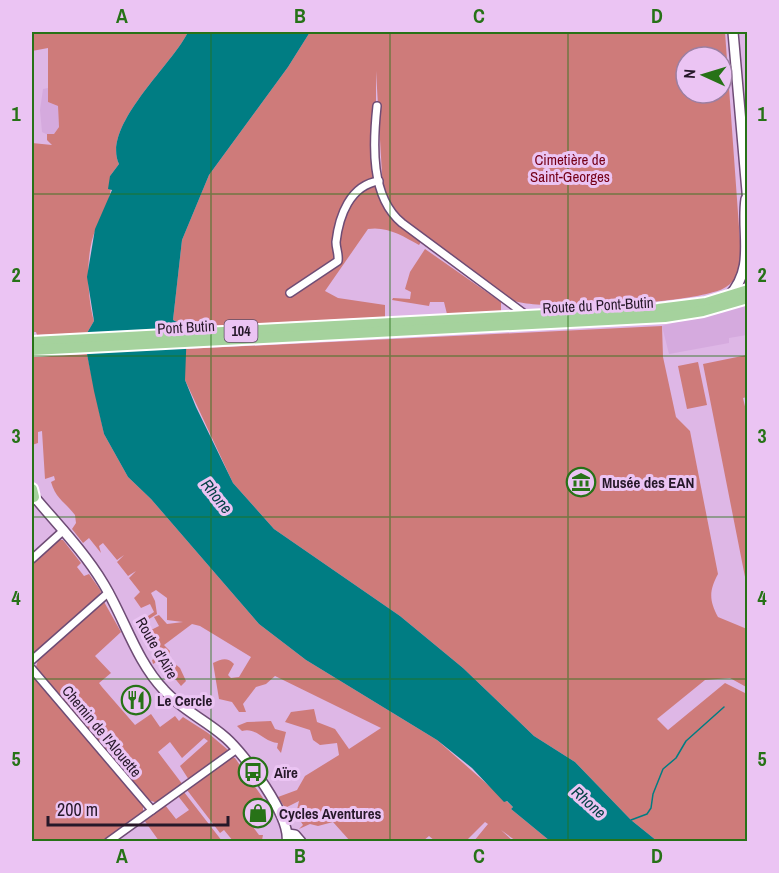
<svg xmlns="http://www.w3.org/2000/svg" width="779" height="873" font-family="'Archivo Narrow',sans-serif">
<rect width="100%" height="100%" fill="#deb7e6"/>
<g fill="#d5aade">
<path d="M 48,88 L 48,102 L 58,106 L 59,127 L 54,134 L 48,135 L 42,132 L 40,110 L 43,89 Z"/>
<path d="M 747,302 L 747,335 L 729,338 L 729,343 L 669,354 L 662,326 Z"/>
</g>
<g fill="#ce7b7a" fill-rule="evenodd">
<path d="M 32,32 L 188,32 C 173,64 101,126 119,164 L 110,176 C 114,197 104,210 96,229 C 85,252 87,297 94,321 L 87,333 L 37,335 L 36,332 L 32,332 L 32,143 L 52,145 L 47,140 L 47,134 L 54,134 L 59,127 L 58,106 L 48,102 L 48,48 L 32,51 Z"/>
<path d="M 310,32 L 725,32 L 741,255 C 741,268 737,280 726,287 C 700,304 545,311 514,301 L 394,212 L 383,191 L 376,71 L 376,178 L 372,179 C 379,186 378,196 383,205 C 391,221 407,231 421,242 L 419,245 C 403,236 387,226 368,229 L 325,291 L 338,298 L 385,305 L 385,317 L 190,327 L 173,320 L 182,240 L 209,175 L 288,67 ZM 686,57 L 722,57 L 722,93 L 686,93 Z"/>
<path d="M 425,249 L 501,302 L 501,311 L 447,314 L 444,302 L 430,302 L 429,306 L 392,300 L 393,298 L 410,299 L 411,292 L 405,289 L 410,272 Z"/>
<path d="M 662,326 L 663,357 L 676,417 L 690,431 L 718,574 C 709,591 709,600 718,617 L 747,629 L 748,688 L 730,678 L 705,680 L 657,719 L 668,730 L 725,683 L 747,694 L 747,841 L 657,841 L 631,820 L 575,762 L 534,736 L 463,668 L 400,616 L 274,529 L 233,483 L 185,380 L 184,349 Z"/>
<path d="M 87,354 L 104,434 L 128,477 L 151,499 L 259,624 L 306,660 L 437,740 L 513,807 L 511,809 L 550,841 L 516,841 L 501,830 L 513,841 L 474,841 L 488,824 L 485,822 L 465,842 L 435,841 L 429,836 L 423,841 L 350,841 L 333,822 L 318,826 L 310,824 L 299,829 L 303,825 L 296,814 L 299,801 L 285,808 L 278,797 L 297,790 L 305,776 L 339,755 L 337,743 L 320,745 L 313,740 L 310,730 L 285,722 L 291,712 L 314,709 L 317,722 L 335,729 L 349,749 L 381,728 L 275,676 L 266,684 L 256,687 L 243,704 L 246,712 L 239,712 L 232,702 L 219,699 L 213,663 C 222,659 227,657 234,664 L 228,675 L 231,678 L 239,677 L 251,657 L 200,626 L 192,624 L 164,645 L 170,651 L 168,658 L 180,668 L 186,681 L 181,686 L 160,660 L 153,664 L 152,660 L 163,654 L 156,640 L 148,643 L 144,638 L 150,635 L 149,631 L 159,626 L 154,617 L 159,615 L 167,624 L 183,622 L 167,620 L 167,598 L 156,590 L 151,593 L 155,601 L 157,614 L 149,619 L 148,616 L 154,612 L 150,604 L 141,608 L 134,598 L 140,592 L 129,578 L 136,571 L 128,576 L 117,562 L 124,555 L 117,560 L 103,543 L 99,546 L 101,553 L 89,538 L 83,543 L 72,529 L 76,523 L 75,515 C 64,501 56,499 51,482 L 55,480 L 54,476 L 45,479 L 42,431 L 38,432 L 38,443 L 32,445 L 32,357 Z"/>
<path d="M 747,355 L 747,397 L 743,398 L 748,419 L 747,587 L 703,364 Z"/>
<path d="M 698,362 L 707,405 L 687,409 L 678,366 Z"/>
<path d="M 57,540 L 63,540 L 81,563 L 77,567 L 84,576 L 89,574 L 101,591 L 100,595 L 32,657 L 32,564 Z"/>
<path d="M 103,600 L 121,632 L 95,656 L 111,673 L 99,683 L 102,687 L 135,725 L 151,714 L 160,727 L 175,716 L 179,721 L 183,717 L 208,733 L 228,750 L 189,780 L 180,766 L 208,741 L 204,738 L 182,758 L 170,742 L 158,752 L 183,785 L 158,803 L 148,800 L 36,667 L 38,660 Z"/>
<path d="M 32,674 L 143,804 L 143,813 L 104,841 L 32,841 Z"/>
<path d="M 271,721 L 275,729 L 286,732 L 281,753 L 277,748 L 278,743 C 263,742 257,727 242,731 L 237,726 L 247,722 Z"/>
<path d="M 232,757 L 235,758 L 263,798 L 245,816 L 259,835 L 263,835 L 262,840 L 233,841 L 224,830 L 220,833 L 187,790 Z"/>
<path d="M 184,792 L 222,841 L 159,841 L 144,820 L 165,805 L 176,819 L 189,810 L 178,796 Z"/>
</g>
<path fill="#007d83" d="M 188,32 L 310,32 L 288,67 L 209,175 L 182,240 L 173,320 L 187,327 L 185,380 L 196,407 L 233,483 L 274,529 L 400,616 L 463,668 L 534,736 L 575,762 L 631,820 L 657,841 L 550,841 L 511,809 L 513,807 L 507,801 L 504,802 L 472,768 L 437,740 L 306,660 L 259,624 L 151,499 L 128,477 L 104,434 L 94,391 L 87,354 L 87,333 L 94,321 L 87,277 L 95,229 L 112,190 L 108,189 L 110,176 L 119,164 C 101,126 173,64 188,32 Z"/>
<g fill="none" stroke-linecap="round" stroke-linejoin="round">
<path stroke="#007d83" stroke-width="1.5" d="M 631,820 L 647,814 L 651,808 L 653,794 L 663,769 L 676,758 L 686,741 L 724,707"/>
<g stroke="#6e4c75" stroke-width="10">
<g id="street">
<path d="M 377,106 C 373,143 370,197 402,223 L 526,315"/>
<path d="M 290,293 L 338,261 C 339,254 336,249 336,242 C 339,216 350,185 379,181"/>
<path d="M 32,559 L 64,530"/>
<path d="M 32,660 L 109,592"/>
<path d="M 32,669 L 152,810"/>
<path d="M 108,842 L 237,749"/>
</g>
</g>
<g stroke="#6e4c75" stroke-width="12">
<g id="secondary">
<path d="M 733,32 L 748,203"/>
<path d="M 729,296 C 756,267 741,234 746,199"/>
<path d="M 32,494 C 56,523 83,550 103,583 C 124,617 136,661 164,690 C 182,710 206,720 226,738 C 245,755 291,816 287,842"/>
<path d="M 288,834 L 295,835 L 301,842"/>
</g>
</g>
<g stroke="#fff" stroke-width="14">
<g id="primary">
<path d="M 32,342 L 658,309 L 706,303 L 748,290"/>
<path d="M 32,350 L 665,317 L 703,311 L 748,298"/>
<path d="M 32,489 L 34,497"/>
</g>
</g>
<use href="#street" stroke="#fff" stroke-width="7"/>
<use href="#secondary" stroke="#fff" stroke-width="9"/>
<use href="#primary" stroke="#a5d29d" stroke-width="10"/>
</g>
<path fill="none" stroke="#277217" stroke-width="1.5" stroke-opacity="0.55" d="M 211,32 L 211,842M 390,32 L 390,842M 568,32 L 568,842M 32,194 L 748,194M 32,356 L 748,356M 32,517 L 748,517M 32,679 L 748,679"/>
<defs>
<g id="museum-ring" transform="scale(1.5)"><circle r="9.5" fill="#ebc4f3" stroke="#277217" stroke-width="1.5"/><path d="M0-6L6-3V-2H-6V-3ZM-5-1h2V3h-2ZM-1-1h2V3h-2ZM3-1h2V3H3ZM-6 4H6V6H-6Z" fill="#277217"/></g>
<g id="restaurant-ring" transform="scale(1.5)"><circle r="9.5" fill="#ebc4f3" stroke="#277217" stroke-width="1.5"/><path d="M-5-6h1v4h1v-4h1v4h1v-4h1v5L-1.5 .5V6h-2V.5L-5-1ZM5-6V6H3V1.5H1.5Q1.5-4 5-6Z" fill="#277217"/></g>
<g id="bus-ring" transform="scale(1.5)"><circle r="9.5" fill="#ebc4f3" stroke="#277217" stroke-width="1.5"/><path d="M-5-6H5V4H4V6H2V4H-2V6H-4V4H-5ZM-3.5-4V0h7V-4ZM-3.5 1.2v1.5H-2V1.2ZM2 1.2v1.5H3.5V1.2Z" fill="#277217"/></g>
<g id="shop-ring" transform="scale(1.5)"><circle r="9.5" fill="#ebc4f3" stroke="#277217" stroke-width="1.5"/><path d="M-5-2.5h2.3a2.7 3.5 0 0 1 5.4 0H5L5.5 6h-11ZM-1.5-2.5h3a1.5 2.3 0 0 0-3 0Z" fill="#277217"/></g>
</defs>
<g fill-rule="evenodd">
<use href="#museum-ring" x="581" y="482"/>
<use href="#restaurant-ring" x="136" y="700"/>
<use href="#bus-ring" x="253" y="772"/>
<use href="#shop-ring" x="258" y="813"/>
</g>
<g text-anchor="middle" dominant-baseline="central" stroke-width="6" stroke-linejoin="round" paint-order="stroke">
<rect fill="#ebc4f3" stroke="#614c66" stroke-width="1.5" x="224.5" y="320" width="33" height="22" rx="4.5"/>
<g font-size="14" font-weight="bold" fill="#261829">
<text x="241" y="331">104</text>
</g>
<g font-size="15" fill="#750018" stroke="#ebc4f3">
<text x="570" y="159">Cimetière de<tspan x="570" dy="17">Saint-Georges</tspan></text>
</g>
<g font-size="15" fill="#261829" stroke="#ebc4f3">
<text transform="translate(598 305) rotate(-3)">Route du Pont-Butin</text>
<text transform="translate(186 327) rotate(-3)">Pont Butin</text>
<text transform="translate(157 648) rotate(60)">Route d'Aïre</text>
<text transform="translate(102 731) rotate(50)">Chemin de l'Alouette</text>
</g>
<g font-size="15" font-weight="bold" fill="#261829" stroke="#ebc4f3" text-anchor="start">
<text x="602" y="482">Musée des EAN</text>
<text x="157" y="700">Le Cercle</text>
<text x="274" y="772">Aïre</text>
<text x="279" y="813">Cycles Aventures</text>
</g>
<g font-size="16" font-style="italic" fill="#003f42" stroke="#ebc4f3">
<text transform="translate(217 496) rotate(51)">Rhone</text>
<text transform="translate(589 802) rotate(41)">Rhone</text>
</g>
</g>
<rect width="779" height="873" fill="none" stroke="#ebc4f3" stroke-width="66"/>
<g transform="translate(704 75) rotate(274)"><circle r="28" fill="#ebc4f3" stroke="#9c7fa2" stroke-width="1.5"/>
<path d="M0-4.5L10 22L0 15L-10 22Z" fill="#277217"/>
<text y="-9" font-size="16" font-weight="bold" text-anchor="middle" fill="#261829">N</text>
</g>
<path d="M48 816v9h180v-9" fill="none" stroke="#261829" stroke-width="3"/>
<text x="57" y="816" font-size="18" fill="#261829" stroke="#ebc4f3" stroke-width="4.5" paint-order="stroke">200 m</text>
<rect x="33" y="33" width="713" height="807" fill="none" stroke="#277217" stroke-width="2"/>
<g font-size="20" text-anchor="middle" font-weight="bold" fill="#277217">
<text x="122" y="23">A</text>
<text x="300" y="23">B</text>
<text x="479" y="23">C</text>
<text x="657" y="23">D</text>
<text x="16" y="121">1</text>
<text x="762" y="121">1</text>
<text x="16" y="282">2</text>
<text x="762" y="282">2</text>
<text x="16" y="443">3</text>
<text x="762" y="443">3</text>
<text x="16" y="605">4</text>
<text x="762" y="605">4</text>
<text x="16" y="766">5</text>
<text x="762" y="766">5</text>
<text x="122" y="863">A</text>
<text x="300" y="863">B</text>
<text x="479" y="863">C</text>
<text x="657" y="863">D</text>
</g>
</svg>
